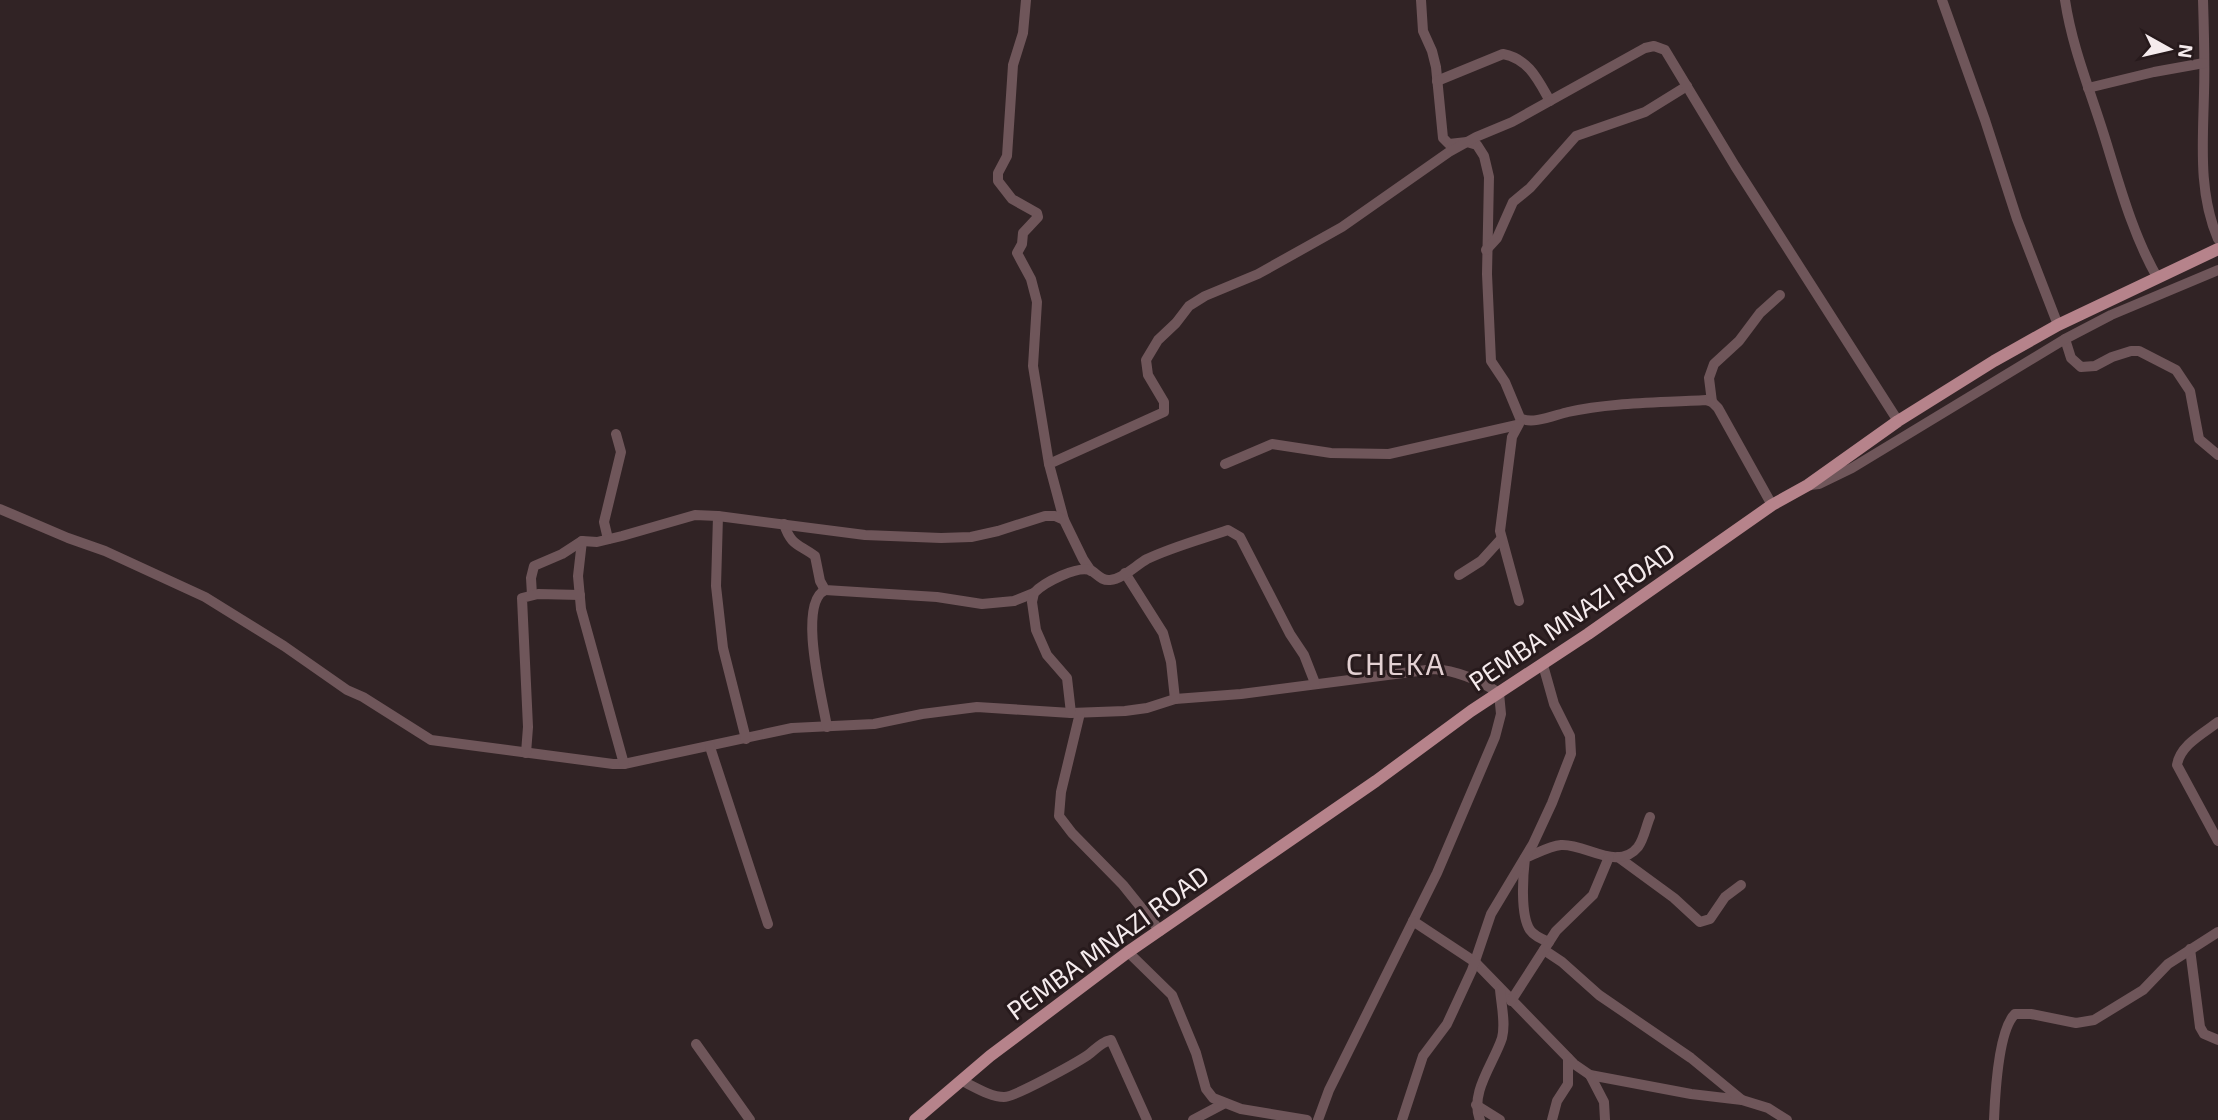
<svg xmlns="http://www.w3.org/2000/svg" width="2218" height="1120" font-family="'Exo 2',sans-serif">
<rect width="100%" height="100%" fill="#312325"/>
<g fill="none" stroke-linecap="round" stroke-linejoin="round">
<g stroke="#6f565a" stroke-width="10">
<path d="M 1026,0 L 1023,33 L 1013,65 L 1007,156 L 998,173 L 998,181 L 1012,199 L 1037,213 L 1038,217 L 1023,233 L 1022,244 L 1017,253 L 1031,279 L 1037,302 L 1033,366 L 1049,464"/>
<path d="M 1421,0 L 1423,31 L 1432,51 L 1436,67 L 1443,138 L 1449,144 L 1467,142 L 1477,145 L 1484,156 L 1489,177 L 1487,274 L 1491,361 L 1505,382 L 1520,418 C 1532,425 1555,415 1568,412 C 1613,402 1661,403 1706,400 L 1712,402 L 1718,408 L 1772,505"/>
<path d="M 1942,0 L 1985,120 L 2017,219 L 2058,325"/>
<path d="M 2065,0 C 2072,47 2090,90 2104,135 C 2119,183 2132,233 2157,277"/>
<path d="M 2203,0 C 2204,31 2205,62 2204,93 C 2203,142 2198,193 2218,239"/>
<path d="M 1437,81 L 1503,54 C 1529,59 1538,80 1550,101"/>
<path d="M 2088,88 L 2154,72 L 2204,63"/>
<path d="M 1486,250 L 1497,238 L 1513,202 L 1530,188 L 1576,136 L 1645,112 L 1687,86"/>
<path d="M 2065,339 L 2071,358 L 2081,367 L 2095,366 L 2112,357 L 2131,351 L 2139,351 L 2176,370 L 2190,391 L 2199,439 L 2218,455"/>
<path d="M 1712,402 L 1709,378 L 1714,364 L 1739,341 L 1760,313 L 1780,295"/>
<path d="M 1225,464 L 1272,444 L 1331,453 L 1389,454 L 1517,425"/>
<path d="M 1810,485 L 1819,484 L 1852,468 L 2065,339 L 2111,315 L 2218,270"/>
<path d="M 0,509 L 68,538 L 105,551 L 205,597 L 284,646 L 347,690 L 363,697 L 431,740 L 613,764 L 624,764 L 792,728 L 874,724 L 922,714 L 977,707 L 1071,713 L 1125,711 L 1147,708 L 1175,699 L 1241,694 L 1434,669 C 1459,671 1479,680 1499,693 L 1501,714 L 1495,737 L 1437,873 L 1329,1090 L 1318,1120"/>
<path d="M 718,516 L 716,586 L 723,648 L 746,739"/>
<path d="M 1064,520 L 1049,464 L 1164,412 L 1164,402 L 1148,375 L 1146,360 L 1158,340 L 1176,323 L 1189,306 L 1205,296 L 1258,274 L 1342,227 L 1449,152 L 1476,137 L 1512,122 L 1645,48 L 1654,46 L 1665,50 L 1735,166 L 1898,421"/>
<path d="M 784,524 C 791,546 799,544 815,556 L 820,581 L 825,590 L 937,597 L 982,604 L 1014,601 L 1034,593"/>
<path d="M 608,539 L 604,522 L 621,452 L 616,434"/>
<path d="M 582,541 L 578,576 L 581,609 L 624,764"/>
<path d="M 1125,573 L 1163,633 L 1171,662 L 1175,699"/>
<path d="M 1459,575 L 1481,561 L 1501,539"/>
<path d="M 825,590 C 797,604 823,701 827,727"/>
<path d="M 532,595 L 531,578 L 534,566 L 562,554 L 582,541 L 597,542 L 622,536 L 695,515 L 718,516 L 865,535 L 941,538 L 971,537 L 998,531 L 1045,516 L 1055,516 L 1064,520 L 1083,559 L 1091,571"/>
<path d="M 1519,601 L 1500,531 L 1512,437 L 1519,424"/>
<path d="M 1071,713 L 1067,678 L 1047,655 L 1036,630 L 1032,602 L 1034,593 C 1043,583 1079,564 1092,571 C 1098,575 1102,581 1110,580 C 1123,579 1136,565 1147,559 C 1172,547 1202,539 1228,530 L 1240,537 L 1290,634 L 1304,655 L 1315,683"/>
<path d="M 1080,713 L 1061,792 L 1059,816 L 1072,833 L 1123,885 L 1160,931"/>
<path d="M 2218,722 C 2204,733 2180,745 2177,765 L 2218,841"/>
<path d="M 710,747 L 768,924"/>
<path d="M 526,753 L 528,727 L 522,598 L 538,594 L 580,595"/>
<path d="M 1618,857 L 1674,898 L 1700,922 L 1710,919 L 1725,897 L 1741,885"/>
<path d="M 1413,921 L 1475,962 L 1574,1064 L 1590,1075 L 1691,1094 L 1742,1100 L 1768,1108 L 1787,1120"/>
<path d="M 1549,942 C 1542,939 1534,936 1530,930 C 1520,915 1523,875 1525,858 C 1536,854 1549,846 1561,845 C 1585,843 1618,872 1638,847 C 1644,839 1646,826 1650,817"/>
<path d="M 2190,949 L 2200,1027 L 2204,1034 L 2218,1040"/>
<path d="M 1544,950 L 1562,962 L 1599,995 L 1691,1058 L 1742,1100"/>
<path d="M 1128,952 L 1172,995 L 1196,1053 L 1206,1089 L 1213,1098 L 1241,1109 L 1307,1120"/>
<path d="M 1511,1001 L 1556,931 L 1593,895 L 1609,857"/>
<path d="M 696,1044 L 750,1120"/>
<path d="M 1590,1075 L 1604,1102 L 1605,1120"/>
<path d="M 962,1081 C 975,1087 990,1097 1004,1097 C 1015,1097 1076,1063 1088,1055 C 1096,1049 1101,1042 1111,1040 L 1147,1120"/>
<path d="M 1476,1105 L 1500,1120"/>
<path d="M 1193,1120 L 1225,1103"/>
<path d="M 1402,1120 L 1423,1056 L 1447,1024 L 1472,970 L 1491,914 L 1533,844 L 1552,803 L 1571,754 L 1570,736 L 1554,704 L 1543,665"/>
<path d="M 1480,1120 C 1469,1093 1494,1063 1502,1038 C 1506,1023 1501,1004 1500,989"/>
<path d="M 1552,1120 L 1557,1101 L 1568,1084 L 1568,1058"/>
<path d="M 1994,1120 C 1995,1096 1998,1030 2015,1014 L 2031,1014 L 2076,1023 L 2094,1020 L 2143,990 L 2168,964 L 2218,932"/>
</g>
<path stroke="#b6838b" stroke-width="12" d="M 915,1120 L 990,1056 L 1128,952 L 1376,781 L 1471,711 L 1588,634 L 1772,505 L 1808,485 L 1898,421 L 1994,361 L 2058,325 L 2218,249"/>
</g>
<g text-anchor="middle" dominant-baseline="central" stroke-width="6" stroke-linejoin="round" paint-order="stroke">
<g font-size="26" fill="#f5ebed" stroke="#271a1c">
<text transform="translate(1571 616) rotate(-34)">PEMBA MNAZI ROAD</text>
<text transform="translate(1107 942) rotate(-36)">PEMBA MNAZI ROAD</text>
</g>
<g font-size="30" letter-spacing="2" fill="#e3d1d3" stroke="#271a1c">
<text x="1396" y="663">CHEKA</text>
</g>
</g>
<g transform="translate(2169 49) rotate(98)" stroke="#271a1c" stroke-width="5" paint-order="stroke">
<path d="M0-5L12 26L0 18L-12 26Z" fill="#f5ebed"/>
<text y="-10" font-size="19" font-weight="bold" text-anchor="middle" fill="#f5ebed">N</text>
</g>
</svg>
